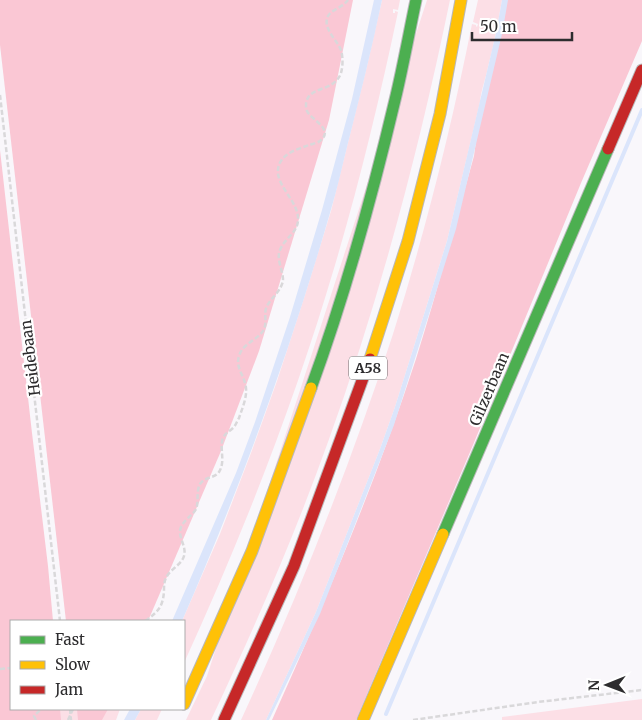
<svg xmlns="http://www.w3.org/2000/svg" width="642" height="720" font-family="Merriweather,serif">
<rect width="100%" height="100%" fill="#f9f7fb"/>
<g fill="#fcdfe6">
<path d="M 382,0 L 400,0 L 398,10 L 393,9 L 393,13 L 395,13 L 395,11 L 398,12 C 380,97 360,181 335,265 C 295,401 243,534 184,663 L 184,621 L 182,621 L 220,534 L 251,453 L 277,381 L 305,295 L 331,211 L 367,66 Z"/>
<path d="M 427,0 L 450,0 C 419,150 380,298 328,442 C 294,537 254,629 211,720 L 186,720 L 207,676 Z"/>
<path d="M 478,0 L 502,0 C 498,22 494,45 488,67 C 486,78 481,90 480,102 L 447,241 L 395,407 L 380,449 L 316,612 L 266,720 L 241,720 C 299,594 350,466 393,334 C 425,233 451,129 472,24 L 476,25 L 476,26 L 477,27 L 478,24 L 473,22 Z"/>
<path d="M 642,699 L 642,720 L 502,720 L 502,717 Z"/>
<path d="M 38,709 L 120,709 L 116,720 L 36,720 Z"/>
<path d="M 141,709 L 162,709 L 157,720 L 135,720 Z"/>
</g>
<g fill="#fac7d4">
<path d="M 0,0 L 353,0 L 329,120 L 259,351 L 221,451 L 148,621 L 66,621 L 0,45 Z"/>
<path d="M 506,0 L 642,0 L 642,41 L 581,183 L 473,445 L 356,720 L 272,720 C 325,602 376,482 416,359 C 437,292 455,224 474,156 L 476,141 Z"/>
<path d="M 0,150 L 32,433 L 48,566 L 53,621 L 11,621 L 11,709 L 60,709 L 61,720 L 0,720 Z"/>
<path d="M 77,709 L 108,709 L 102,720 L 78,720 Z"/>
</g>
<g fill="#dbe5fb">
<path d="M 374,0 L 382,0 C 372,48 360,96 348,143 C 342,167 337,190 330,213 C 290,352 240,488 182,621 L 172,621 L 236,473 L 255,422 L 290,317 L 322,210 L 352,99 Z"/>
<path d="M 502,0 L 508,0 L 502,34 L 456,229 L 394,425 L 320,614 L 269,720 L 266,720 L 316,612 L 380,449 L 395,407 L 447,241 L 496,33 Z"/>
<path d="M 130,709 L 141,709 L 135,720 L 124,720 Z"/>
</g>
<g fill="none" stroke-linecap="round" stroke-linejoin="round">
<path stroke="#dbe5fb" stroke-width="4" d="M 386,714 L 642,110"/>
<g stroke="#b9b8ba" stroke-width="13">
<g id="fast">
<path d="M 311,388 C 345,295 372,197 395,100 C 403,67 409,33 416,0"/>
<path d="M 443,534 L 608,149"/>
</g>
</g>
<g stroke="#b9b8ba" stroke-width="13">
<g id="slow">
<path d="M 370,359 L 408,241 L 440,114 L 461,0"/>
<path d="M 184,704 L 252,551 L 311,388"/>
<path d="M 363,720 L 443,534"/>
</g>
</g>
<g stroke="#b9b8ba" stroke-width="13">
<g id="jam">
<path d="M 608,149 L 642,70"/>
<path d="M 224,720 L 294,566 L 370,359"/>
</g>
</g>
<g stroke="#d9d8da" stroke-width="2.5" stroke-dasharray="5 2.5" stroke-linecap="butt">
<path d="M 0,95 L 60,621"/>
<path d="M 145,621 C 158,612 163,607 164,591 C 164,585 164,581 167,576 C 171,569 182,564 184,556 C 187,546 177,537 181,527 C 184,520 192,516 196,509 C 199,502 196,491 200,484 C 205,476 214,479 219,472 C 226,461 219,449 223,438 C 226,432 229,432 233,428 C 236,425 237,421 239,418 C 242,409 247,398 246,388 C 245,376 235,368 239,356 C 243,343 256,341 263,331 C 268,323 263,313 267,306 C 272,297 282,290 283,280 C 283,270 276,259 280,250 C 284,239 297,233 298,221 C 300,201 272,184 279,165 C 283,153 298,149 309,145 C 312,144 317,143 320,141 C 335,129 311,120 307,111 C 306,109 306,106 306,104 C 308,85 334,93 341,73 C 343,66 343,57 341,50 C 337,40 322,28 328,16 C 332,9 342,8 348,0"/>
<path d="M 0,669 L 11,668"/>
<path d="M 70,709 L 71,720"/>
<path d="M 36,720 L 34,716 L 41,709"/>
<path d="M 68,720 L 73,709"/>
<path d="M 413,720 L 538,702 L 642,690"/>
</g>
<use href="#fast" stroke="#4caf50" stroke-width="11"/>
<use href="#slow" stroke="#ffc107" stroke-width="11"/>
<use href="#jam" stroke="#c62828" stroke-width="11"/>
</g>
<g text-anchor="middle" dominant-baseline="central" stroke-width="4.5" stroke-linejoin="round" paint-order="stroke">
<rect fill="#fff" stroke="#6c6b6d" stroke-width="1" x="349" y="356.5" width="38" height="23" rx="4"/>
<g font-size="14" font-weight="bold" fill="#2d2c2e">
<text x="368" y="368">A58</text>
</g>
<g font-size="15" fill="#2d2c2e" stroke="#fff">
<text transform="translate(30 358) rotate(-97)">Heidebaan</text>
<text transform="translate(489 389) rotate(-67)">Gilzerbaan</text>
</g>
</g>
<rect x="10" y="620" width="175" height="90" fill="#ffffff" stroke="#ababab"/>
<rect x="20" y="636" width="25" height="8" fill="#4caf50" stroke="#ababab"/>
<text x="55" y="645" font-size="15" fill="#2d2c2e">Fast</text>
<rect x="20" y="661" width="25" height="8" fill="#ffc107" stroke="#ababab"/>
<text x="55" y="670" font-size="15" fill="#2d2c2e">Slow</text>
<rect x="20" y="686" width="25" height="8" fill="#c62828" stroke="#ababab"/>
<text x="55" y="695" font-size="15" fill="#2d2c2e">Jam</text>
<g transform="translate(607 685) rotate(269)" stroke="#ffffff" stroke-width="4" paint-order="stroke">
<path d="M0-4L9 19L0 12L-9 19Z" fill="#2d2c2e"/>
<text y="-8" font-size="14" font-weight="bold" text-anchor="middle" fill="#2d2c2e">N</text>
</g>
<path d="M472 32v8h100v-8" fill="none" stroke="#2d2c2e" stroke-width="2.5"/>
<text x="480" y="32" font-size="15" fill="#2d2c2e" stroke="#ffffff" stroke-width="4" paint-order="stroke">50 m</text>
</svg>
